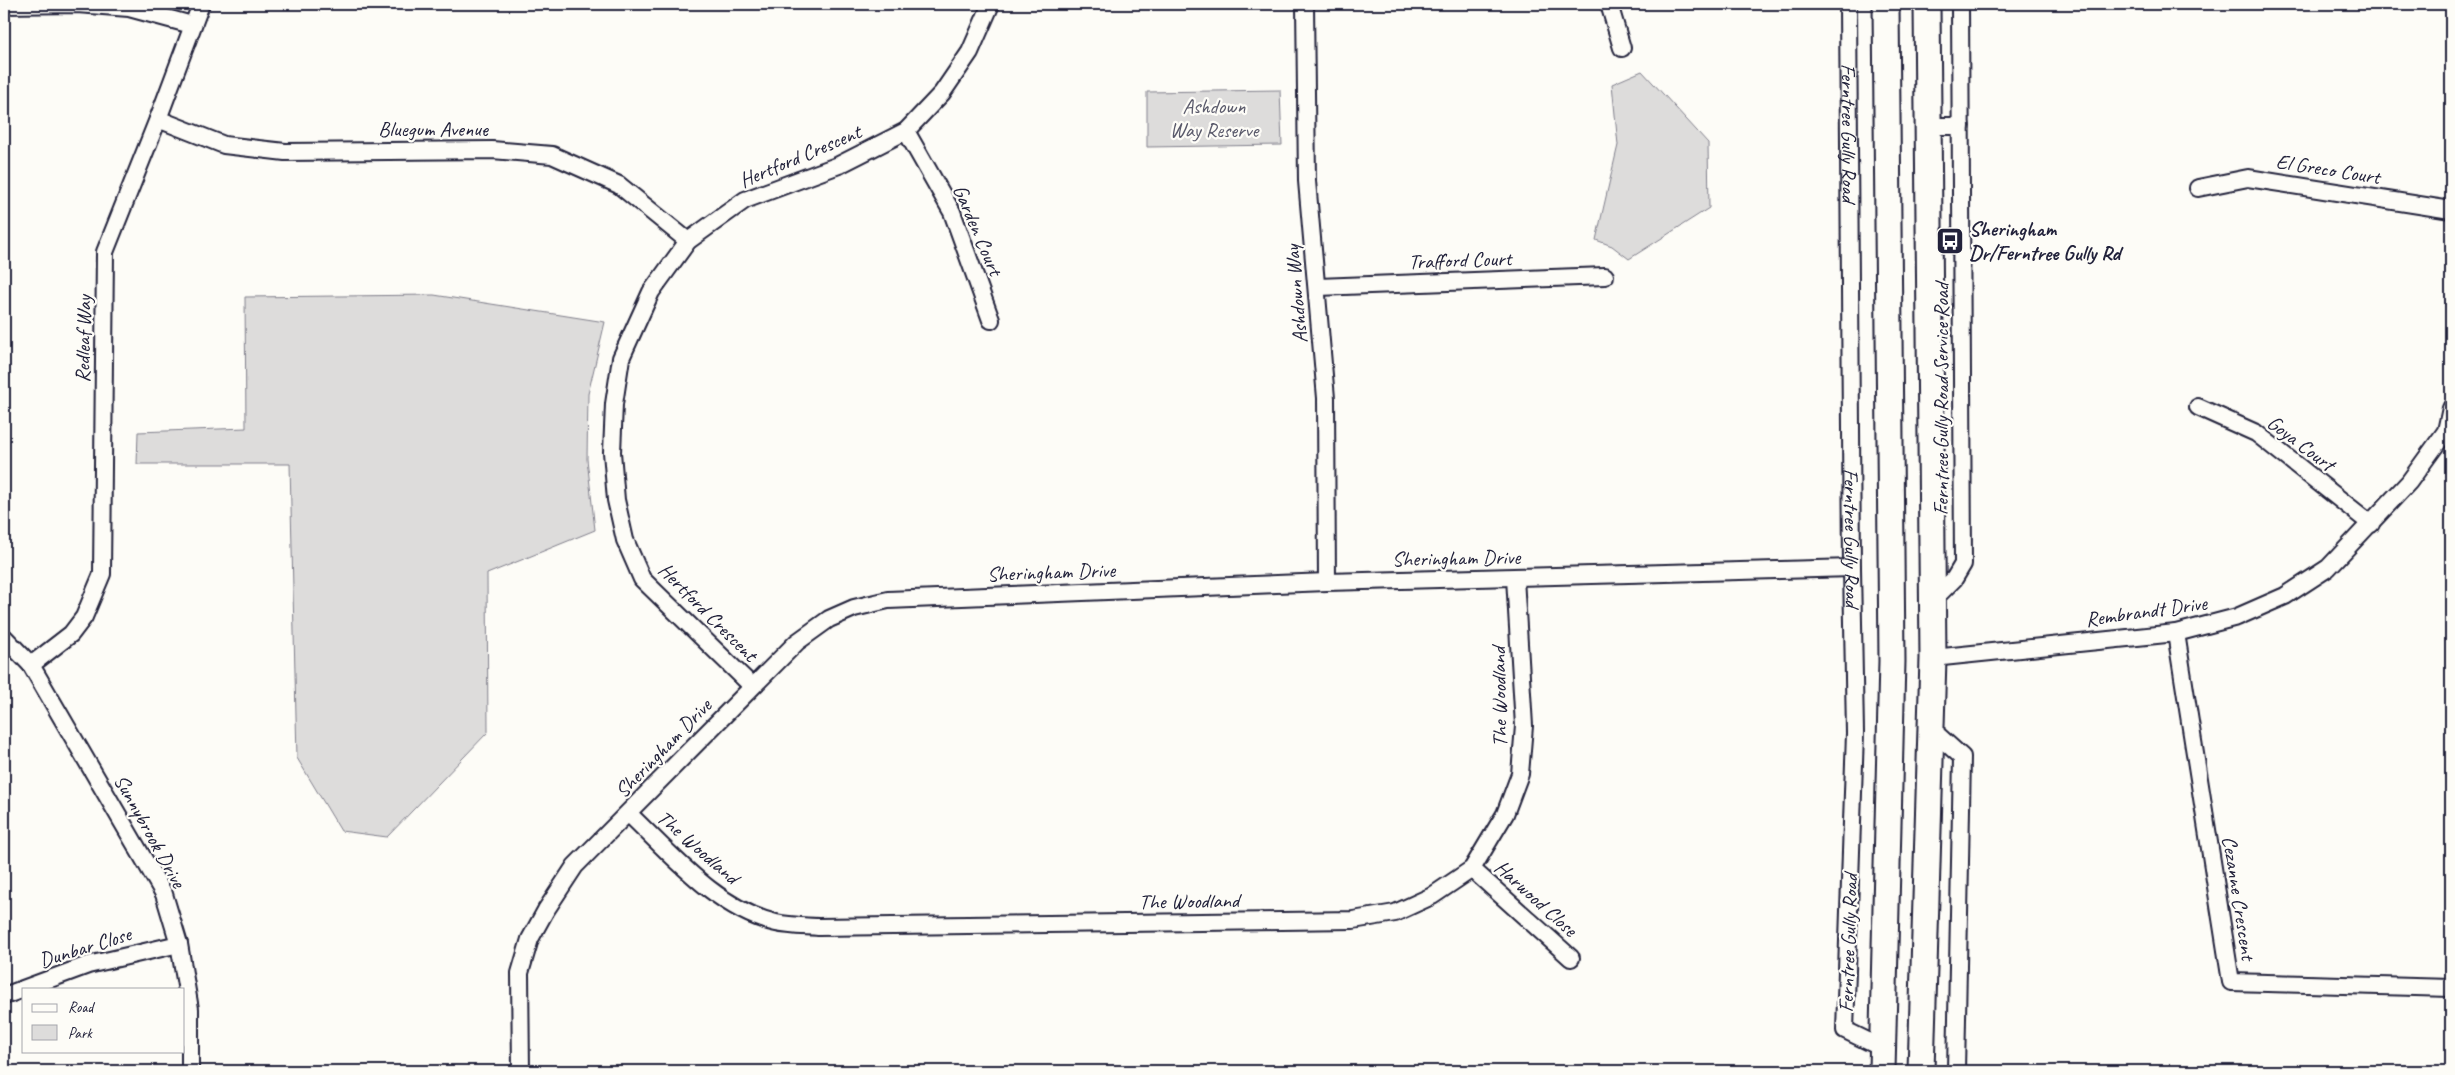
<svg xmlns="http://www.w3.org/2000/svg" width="2455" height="1075" font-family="Caveat,sans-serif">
<rect width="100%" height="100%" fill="#fdfcf7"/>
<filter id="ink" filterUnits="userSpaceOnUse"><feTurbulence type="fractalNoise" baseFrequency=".02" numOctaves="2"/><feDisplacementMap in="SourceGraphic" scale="10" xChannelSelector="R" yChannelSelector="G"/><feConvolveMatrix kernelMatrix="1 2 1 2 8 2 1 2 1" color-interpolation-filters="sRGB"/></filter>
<g filter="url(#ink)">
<g fill="#dddcdb" stroke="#807f8b">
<path d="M 1642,71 L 1708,143 L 1709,208 L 1629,259 L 1612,246 L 1596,240 L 1618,145 L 1612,84 Z"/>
<path d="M 1280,90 L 1282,145 L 1147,147 L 1147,92 Z"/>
<path d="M 434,295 L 605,322 L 588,394 L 587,459 L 595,530 L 487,574 L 488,732 L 387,837 L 341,831 L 297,758 L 290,464 L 137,464 L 138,432 L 246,428 L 245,297 Z"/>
</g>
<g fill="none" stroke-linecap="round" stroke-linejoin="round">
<g stroke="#22223b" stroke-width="20">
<g id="minor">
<path d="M 1305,4 L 1307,181 L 1326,398 L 1327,582"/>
<path d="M 1609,4 L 1622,48"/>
<path id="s1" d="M 1848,4 L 1852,568 L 1855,733 L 1845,1030 L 1882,1048"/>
<path d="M 4,5 L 77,4 L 129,8 L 192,25"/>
<path d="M 158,119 L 224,145 L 285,152 L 492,150 L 552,155 L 619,185 L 688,241"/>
<path d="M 1928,126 L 1961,126"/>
<path d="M 906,131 L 952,212 L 991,320"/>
<path d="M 2198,188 L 2248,178 L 2451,210"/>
<path d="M 1318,287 L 1605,276"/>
<path d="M 2198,407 L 2256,433 L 2371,524"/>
<path d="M 1931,602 L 1954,579 L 1963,564 L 1960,4"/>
<path d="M 2176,633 L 2231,982 L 2451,988"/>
<path d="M 4,637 L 31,665 L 164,894 L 179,944 L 190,1009 L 190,1071"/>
<path d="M 1933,658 L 2176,633 L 2237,617 L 2285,596 L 2328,568 L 2409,482 L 2446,431 L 2451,408"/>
<path d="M 31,665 L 71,634 L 84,617 L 102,574 L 105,252 L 158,119 L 201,4"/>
<path d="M 752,686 L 642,579 L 625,540 L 616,500 L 612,452 L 614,404 L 621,358 L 651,292 L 688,241 L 745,200 L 839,165 L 906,131 L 942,93 L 970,52 L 991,4"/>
<path d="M 1932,730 L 1962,757 L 1956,1071"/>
<path d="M 629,814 C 671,854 718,910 776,923 C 789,926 804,926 818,927 L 1353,920 L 1395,913 L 1432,896 L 1472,869 L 1505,814 L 1520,774 L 1524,726 L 1515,578"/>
<path d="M 1472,869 L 1571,958"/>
<path d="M 4,996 L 88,965 L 179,944"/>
<path d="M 521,1071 L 520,973 L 530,939 L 546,910 L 575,866 L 797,642 L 829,619 L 854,608 L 888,600 L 1327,582 L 1852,568"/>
</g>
</g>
<g stroke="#22223b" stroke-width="29">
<g id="primary">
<path d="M 1882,1071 L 1892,661 L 1886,4"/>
<path d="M 1921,1071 L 1933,658 L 1927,4"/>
</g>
</g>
<use href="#minor" stroke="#fdfcf7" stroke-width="16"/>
<use href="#primary" stroke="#fdfcf7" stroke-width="25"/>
</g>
</g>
<defs>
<g id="bus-square" transform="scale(1.4375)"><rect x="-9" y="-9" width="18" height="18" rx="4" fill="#22223b" stroke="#fdfcf7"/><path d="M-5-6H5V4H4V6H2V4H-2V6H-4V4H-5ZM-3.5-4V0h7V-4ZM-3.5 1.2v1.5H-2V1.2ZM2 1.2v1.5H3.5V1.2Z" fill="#fff"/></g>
</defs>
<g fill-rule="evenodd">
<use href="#bus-square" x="1950" y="241"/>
</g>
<g text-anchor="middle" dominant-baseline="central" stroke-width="4.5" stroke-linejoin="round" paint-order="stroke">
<g font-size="21" fill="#5a5a6b" stroke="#fdfcf7">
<text x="1214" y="106">Ashdown<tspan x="1214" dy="24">Way Reserve</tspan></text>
</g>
<g font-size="21" fill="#22223b" stroke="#fdfcf7">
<text x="433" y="129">Bluegum Avenue</text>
<text stroke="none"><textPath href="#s1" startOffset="129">Ferntree Gully Road</textPath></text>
<text transform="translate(800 156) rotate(-23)">Hertford Crescent</text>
<text transform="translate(2328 169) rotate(9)">El Greco Court</text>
<text transform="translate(978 230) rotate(67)">Garden Court</text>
<text transform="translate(1460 260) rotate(-2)">Trafford Court</text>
<text transform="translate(1296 294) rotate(-95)">Ashdown Way</text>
<text transform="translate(83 339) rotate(-89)">Redleaf Way</text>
<text transform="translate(1941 399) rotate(-90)">Ferntree Gully Road Service Road</text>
<text transform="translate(2301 443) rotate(37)">Goya Court</text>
<text stroke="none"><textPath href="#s1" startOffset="534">Ferntree Gully Road</textPath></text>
<text transform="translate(1456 558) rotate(-1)">Sheringham Drive</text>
<text transform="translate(1051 572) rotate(-2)">Sheringham Drive</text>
<text transform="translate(2146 611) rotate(-8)">Rembrandt Drive</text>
<text transform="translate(708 612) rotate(45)">Hertford Crescent</text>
<text transform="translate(1499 697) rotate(-91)">The Woodland</text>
<text transform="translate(663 748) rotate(-46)">Sheringham Drive</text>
<text transform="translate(150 831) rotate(61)">Sunnybrook Drive</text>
<text transform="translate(698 847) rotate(41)">The Woodland</text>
<text transform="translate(1536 898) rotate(42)">Harwood Close</text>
<text transform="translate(2239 898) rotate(81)">Cezanne Crescent</text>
<text transform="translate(1189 901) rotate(-1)">The Woodland</text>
<text transform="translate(1848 943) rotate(-88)">Ferntree Gully Road</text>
<text transform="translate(85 947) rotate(-17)">Dunbar Close</text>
</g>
<g font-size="21" font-weight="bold" fill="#22223b" stroke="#fdfcf7" text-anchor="start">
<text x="1969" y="229">Sheringham<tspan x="1969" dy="24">Dr/Ferntree Gully Rd</tspan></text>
</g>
</g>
<rect width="2455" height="1075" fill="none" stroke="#fdfcf7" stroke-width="20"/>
<rect x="10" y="10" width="2435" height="1055" fill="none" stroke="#22223b" stroke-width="2" filter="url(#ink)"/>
<rect x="22" y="988" width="162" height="65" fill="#fdfcf7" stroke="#a5a5ac"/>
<rect x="32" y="1004" width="25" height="8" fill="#fdfcf7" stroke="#a5a5ac"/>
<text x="68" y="1012" font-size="15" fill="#22223b">Road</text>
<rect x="32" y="1025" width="25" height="15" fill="#dddcdb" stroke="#a5a5ac"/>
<text x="68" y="1038" font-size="15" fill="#22223b">Park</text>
</svg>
